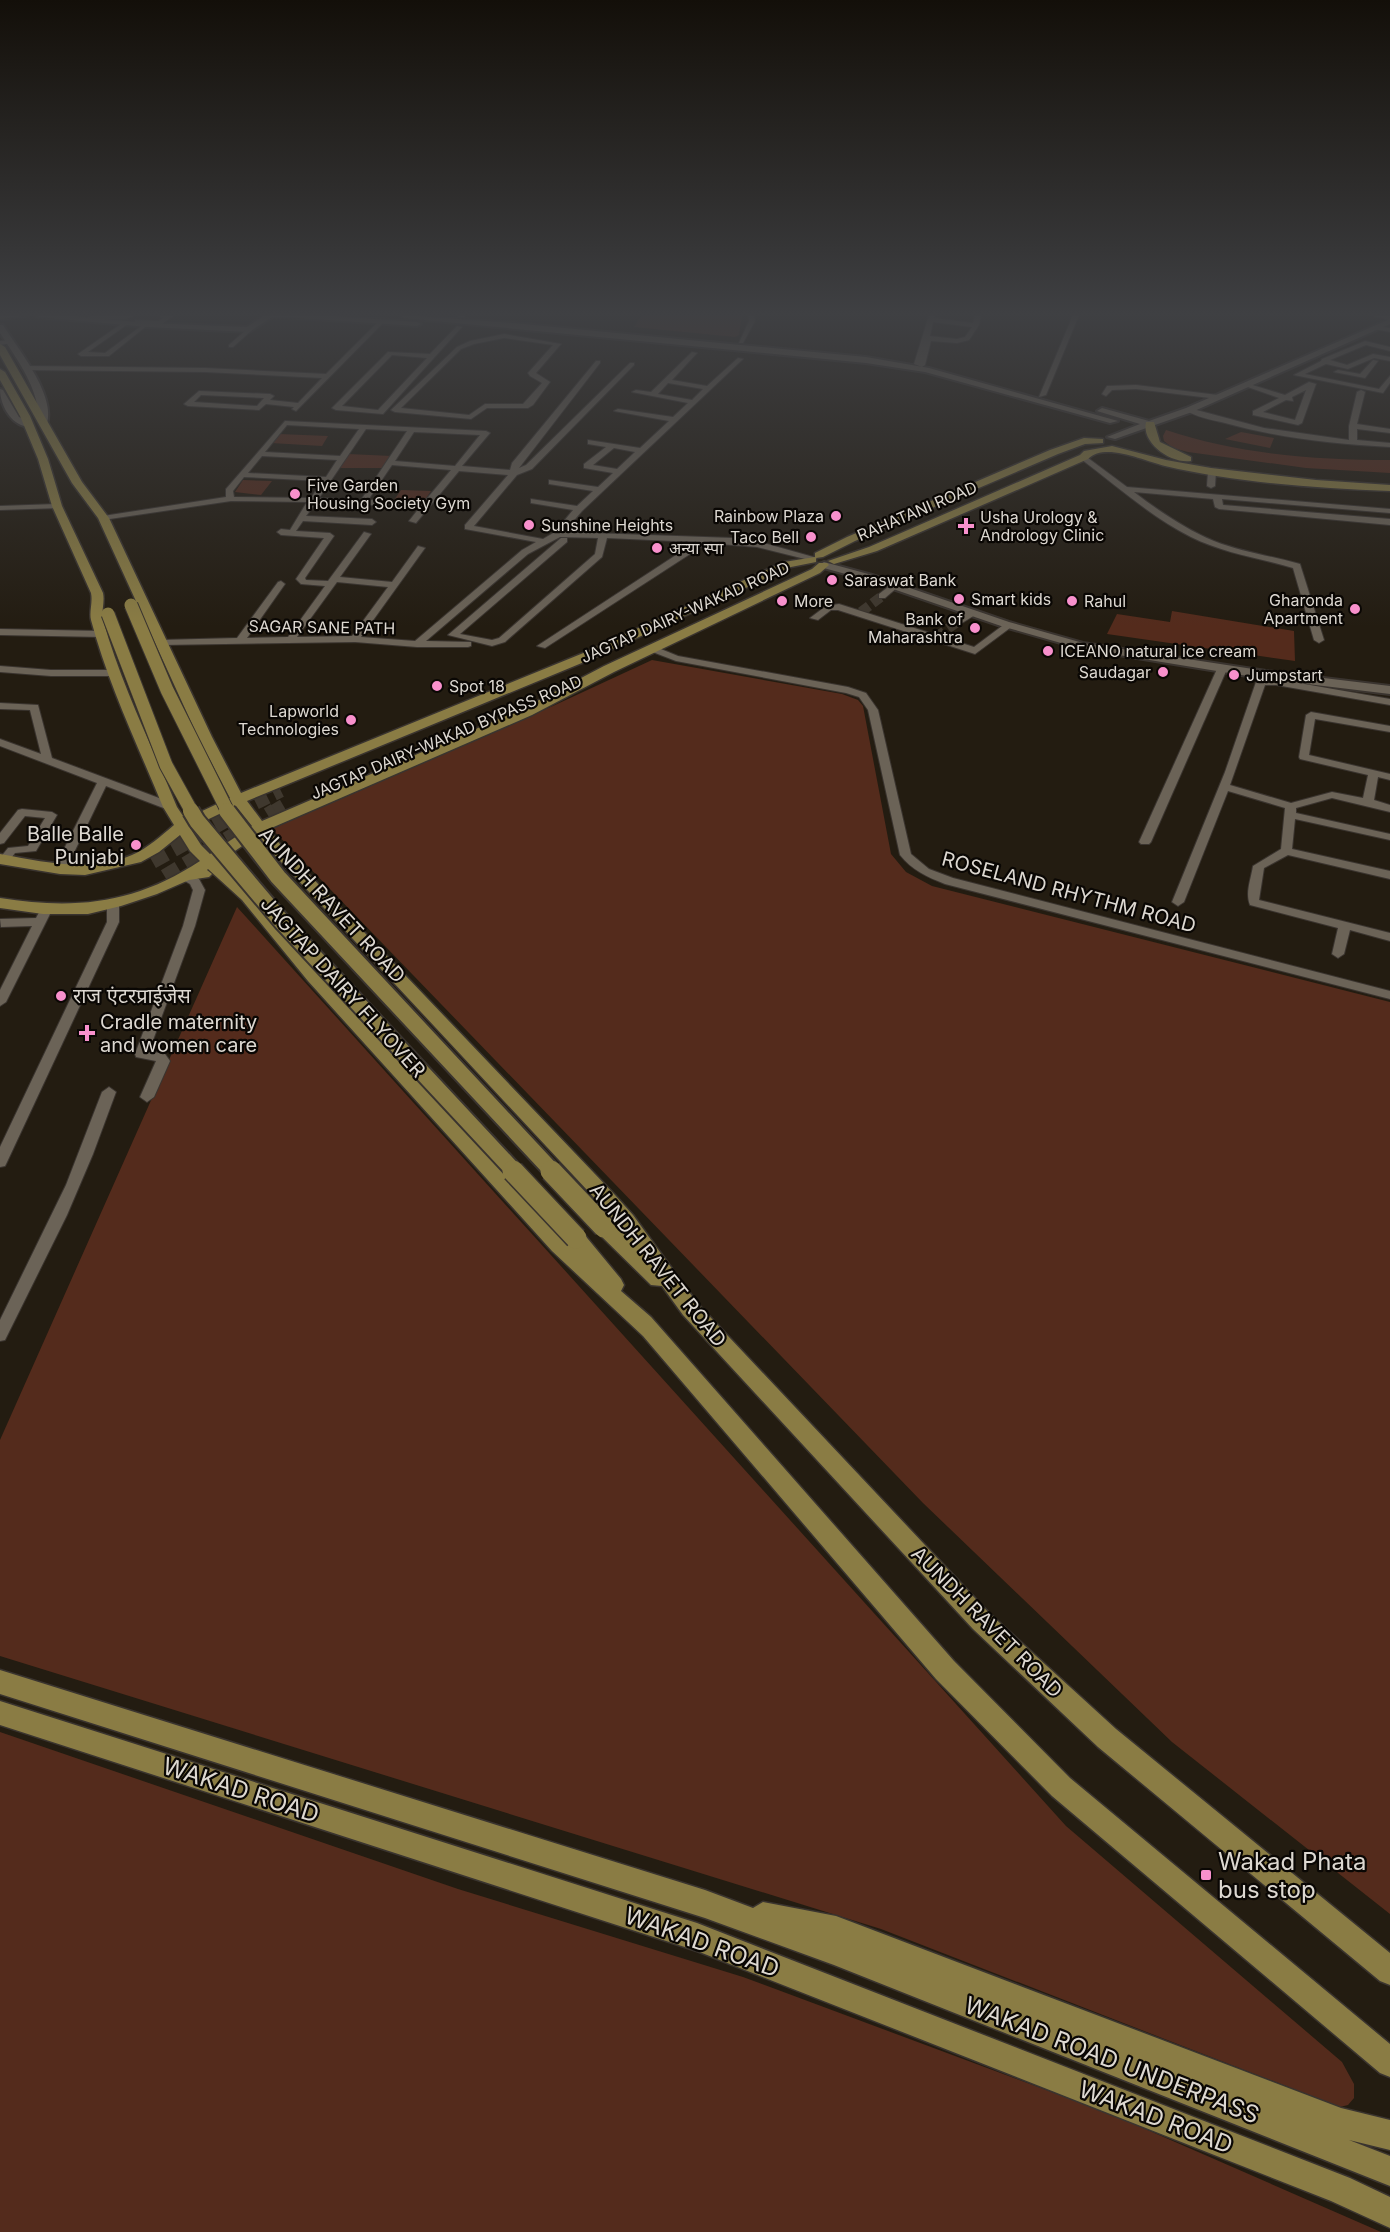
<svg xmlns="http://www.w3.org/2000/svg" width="1390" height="2232" font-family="Inter,'Noto Sans Devanagari',sans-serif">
<rect width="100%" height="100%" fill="#231c11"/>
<g fill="#542b1c">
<path d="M 642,315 L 742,315 L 739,335 L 735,337 L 634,327 Z"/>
<path d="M 1166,430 C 1237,454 1316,460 1390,460 L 1390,473 L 1306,468 L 1188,452 L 1173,448 L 1164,441 L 1163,436 Z"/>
<path d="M 1241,432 L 1274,438 L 1270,448 L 1225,439 Z"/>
<path d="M 279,434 L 328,436 L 322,446 L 271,443 Z"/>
<path d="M 348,454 L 392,456 L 385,468 L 338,468 Z"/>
<path d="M 243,480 L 272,481 L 261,495 L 235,492 Z"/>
<path d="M 401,490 L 431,491 L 422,504 L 392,503 Z"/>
<path d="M 1172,611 L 1294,631 L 1295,661 L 1107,634 L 1117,614 L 1170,622 Z"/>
<path d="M 652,660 L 842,694 L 858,700 L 863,706 L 891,854 L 906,872 L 932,886 L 1390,1002 L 1390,1914 L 1172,1742 L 923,1503 L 271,828 L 555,705 Z"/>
<path d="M 237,907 L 1066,1826 L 1342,2062 L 1354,2084 L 1354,2098 L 1348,2105 L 1340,2107 L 881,1929 L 0,1656 L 0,1440 Z"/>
<path d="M 0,1732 L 458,1889 L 743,1977 L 1111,2114 L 1381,2232 L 0,2232 Z"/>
</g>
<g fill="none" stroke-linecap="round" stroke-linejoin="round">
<g stroke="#3f382e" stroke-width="10" stroke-dasharray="10 4.5" stroke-linecap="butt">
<path d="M 861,612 L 882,596"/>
<path d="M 936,637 L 959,621"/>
</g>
<g stroke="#3f382e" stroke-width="13" stroke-dasharray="13 7" stroke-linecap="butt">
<path d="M 238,812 L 281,791"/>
<path d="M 272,812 L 284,805"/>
</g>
<g stroke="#3f382e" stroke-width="16" stroke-dasharray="16 8" stroke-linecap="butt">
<path d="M 152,861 L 241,811"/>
<path d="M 165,877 L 275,811"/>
</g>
<g stroke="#3a342f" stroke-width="2">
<g id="minor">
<path d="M 93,315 L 135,315 C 121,324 104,315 88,321 L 85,319 Z"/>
<path d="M 154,315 L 173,316 L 162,324 L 149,324 L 109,356 L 81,356 L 78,354 L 124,322 L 128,322 L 128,324 L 88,352 L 105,353 L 144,324 L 135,322 L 135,320 L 159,321 L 164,317 Z"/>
<path d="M 456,315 L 464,315 L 465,316 L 462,318 Z"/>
<path d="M 748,315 L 754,315 L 755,321 L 743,343 L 739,343 L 749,321 Z"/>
<path d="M 929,315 L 935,315 L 934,318 L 973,323 L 975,315 L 981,315 L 979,325 L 969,340 L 957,343 L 931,341 L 925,365 L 922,367 L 914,364 ZM 933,322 L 972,327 L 965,337 L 957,339 L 930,336 Z"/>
<path d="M 1073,315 L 1079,315 L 1046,395 L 1039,397 Z"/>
<path d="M 1369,315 L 1390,316 L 1390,320 Z"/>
<path d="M 379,321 L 384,322 L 296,411 L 292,409 L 294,407 L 266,404 L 259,410 L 188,406 L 184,404 L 199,391 L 270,394 L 274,396 L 270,400 L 298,403 L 322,378 L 205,372 L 26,370 L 22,368 L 26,366 L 205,368 L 326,374 ZM 201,395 L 264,398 L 257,406 L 194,402 Z"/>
<path d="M 457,326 L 462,327 L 383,414 L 336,410 L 332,408 L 388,352 L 430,354 ZM 392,355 L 427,358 L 378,410 L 342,406 Z"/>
<path d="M 1376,326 L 1390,328 L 1390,332 L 1374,329 Z"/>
<path d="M 247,329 L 252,330 L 233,347 L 229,347 L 229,345 Z"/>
<path d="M 504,334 L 561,344 L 536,373 L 550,382 L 533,405 L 528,408 L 487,408 L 471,419 L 395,412 L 391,410 L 457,347 L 470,341 ZM 504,338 L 553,345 L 528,373 L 530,376 L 542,383 L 523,404 L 485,404 L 469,415 L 401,408 L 461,349 L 474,344 Z"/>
<path d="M 10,340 L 12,343 L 0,345 L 0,341 Z"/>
<path d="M 1365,341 L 1390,347 L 1390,351 L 1366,345 L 1330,360 L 1347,365 L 1373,354 L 1390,357 L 1390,361 L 1374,358 L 1348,369 L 1326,364 L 1305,374 L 1379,389 L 1390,376 L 1390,383 L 1383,393 L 1294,375 L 1321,361 L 1322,359 Z"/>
<path d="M 692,352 L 697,353 L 672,380 L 707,386 L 738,358 L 743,359 L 582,511 L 564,532 L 733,538 L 757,541 L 817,558 L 813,561 L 757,547 L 707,543 L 545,648 L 537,646 L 696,542 L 607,538 L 602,557 L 505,642 L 492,646 L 448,635 L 561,538 L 567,538 L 567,542 L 460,634 L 492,640 L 499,638 L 595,554 L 598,538 L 560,537 L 528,554 L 426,641 L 471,642 L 471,646 L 468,647 L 417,647 L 355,642 L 162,645 L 159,644 L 159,640 L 237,638 L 278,582 L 281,581 L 285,584 L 247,638 L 288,637 L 325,586 L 301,584 L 296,579 L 324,538 L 281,535 L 277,532 L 281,529 L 290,530 L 307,502 L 231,501 L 103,520 L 99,518 L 103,516 L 226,497 L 226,489 L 285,421 L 486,431 L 490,433 L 462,466 L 510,470 L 512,463 L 596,361 L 600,361 L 600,363 L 519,468 L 526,465 L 630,363 L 634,363 L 634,365 L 532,469 L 517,475 L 474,526 L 543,539 L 555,532 L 573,510 L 531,503 L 531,499 L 577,506 L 593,491 L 549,484 L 549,480 L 598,487 L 613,473 L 584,468 L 584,464 L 606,447 L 588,444 L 588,440 L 640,448 L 669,421 L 614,411 L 618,409 L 673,417 L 688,403 L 632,392 L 636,390 L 651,392 ZM 668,383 L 703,389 L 692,400 L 658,394 ZM 287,425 L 359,429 L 340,456 L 265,452 ZM 366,429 L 407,431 L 361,500 L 319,498 ZM 414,432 L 480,435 L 455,466 L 395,461 ZM 614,448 L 635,452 L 617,469 L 593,465 ZM 262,456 L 337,460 L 326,477 L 248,473 ZM 392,465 L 451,470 L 424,502 L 368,500 ZM 459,471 L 508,475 L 465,525 L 465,529 L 536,542 L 522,550 L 415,641 L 361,637 L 425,548 L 418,546 L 392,582 L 340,577 L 371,534 L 364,532 L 328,581 L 306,580 L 305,578 L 334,536 L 330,533 L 296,531 L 303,521 L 372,525 L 376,522 L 372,519 L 306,516 L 316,503 L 420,507 L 409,521 L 416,523 ZM 244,477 L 322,481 L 311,498 L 234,497 L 233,491 ZM 337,582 L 388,587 L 352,636 L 297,637 Z"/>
<path d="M 1373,360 L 1378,361 L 1365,378 L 1334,372 L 1338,370 L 1360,374 Z"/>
<path d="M 1309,382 L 1316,384 L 1302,423 L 1298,425 L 1253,415 L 1253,411 L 1279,398 L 1242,385 L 1246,383 L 1285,395 ZM 1306,390 L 1295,420 L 1263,412 L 1286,400 L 1293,401 L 1292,397 Z"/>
<path d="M 1136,385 L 1218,395 L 1222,397 L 1218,399 L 1136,389 L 1112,390 L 1106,396 L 1102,394 L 1107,386 Z"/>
<path d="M 1361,390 L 1365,392 L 1357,424 L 1390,429 L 1390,433 L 1357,429 L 1357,440 L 1390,443 L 1390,447 C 1334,444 1279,438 1225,423 C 1212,420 1196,417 1185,410 L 1189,408 L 1264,428 L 1349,440 L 1349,426 L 1357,392 Z"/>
<path d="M 1084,455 L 1127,487 L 1390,509 L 1390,513 L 1222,499 L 1223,505 L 1390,519 L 1390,525 L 1219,509 L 1215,507 L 1213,499 L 1134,492 C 1159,511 1185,529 1214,541 C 1242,552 1272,556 1300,564 L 1324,640 L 1319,643 L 1314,640 L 1293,568 C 1259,558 1223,553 1191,537 C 1151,517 1117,486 1081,459 L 1080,457 Z"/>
<path d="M 1212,469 L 1216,471 L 1215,486 L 1211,488 L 1207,486 L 1208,471 Z"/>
<path d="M 57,504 L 60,504 L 60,508 L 0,510 L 0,506 Z"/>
<path d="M 892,584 L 899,586 L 885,598 L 879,598 L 879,594 Z"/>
<path d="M 839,604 L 974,647 L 1006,623 L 1014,625 L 975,654 L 838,610 L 831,610 L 818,620 L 810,618 L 826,606 Z"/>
<path d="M 972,610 L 975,611 L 975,615 L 962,623 L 956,623 L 956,619 Z"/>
<path d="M 0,629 L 102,631 L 107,634 L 102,637 L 0,635 Z"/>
<path d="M 650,647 L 656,647 L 678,656 L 848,687 L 866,693 L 878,710 L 911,854 L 929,869 L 953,878 L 1390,991 L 1390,999 L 945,884 C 927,877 912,870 900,855 L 868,710 L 859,697 L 846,693 L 676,661 L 650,651 Z"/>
<path d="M 0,666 L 51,670 L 115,670 L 120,673 L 115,676 L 51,676 L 0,672 Z"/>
<path d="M 1222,666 L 1227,669 L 1151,842 L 1149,844 L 1141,844 L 1139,842 L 1217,669 Z"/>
<path d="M 1276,679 L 1390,699 L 1390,705 L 1276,685 L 1265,685 L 1230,785 L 1291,803 L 1332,792 L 1363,798 L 1368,775 L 1300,759 L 1299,757 L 1306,715 L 1311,712 L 1390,726 L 1390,732 L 1315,719 L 1309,755 L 1390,774 L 1390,780 L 1378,777 L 1374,800 L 1390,805 L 1390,812 L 1332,798 L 1296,808 L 1296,813 L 1390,834 L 1390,840 L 1295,819 L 1292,849 L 1390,871 L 1390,879 L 1288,855 L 1264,868 L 1259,900 L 1390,933 L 1390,941 L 1350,930 L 1344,954 L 1338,958 L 1332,954 L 1338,928 L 1250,905 C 1245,893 1251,879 1253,866 L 1281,849 L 1285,808 L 1228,791 L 1184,902 L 1178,906 L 1172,902 L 1225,772 L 1256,682 L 1261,679 Z"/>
<path d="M 0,703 L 38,705 L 52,758 L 167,801 L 175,807 L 170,810 L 166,809 L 106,786 L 66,869 L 60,872 L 56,871 L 54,869 L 97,783 L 0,746 L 0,739 L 41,754 L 30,710 L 0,709 Z"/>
<path d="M 22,809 L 52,812 L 57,815 L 36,851 L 15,853 L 8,862 L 0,862 L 0,858 L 8,848 L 28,846 L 45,818 L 25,816 L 4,843 L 0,844 L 0,833 L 18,810 Z"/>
<path d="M 184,873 L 199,879 L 205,890 L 195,926 L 149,1051 L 165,1054 L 170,1061 L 154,1097 L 147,1102 L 140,1097 L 156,1061 L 136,1057 L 135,1054 L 183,926 L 193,890 L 190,884 L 178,877 Z"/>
<path d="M 113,900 L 119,904 L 119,922 L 7,1162 L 5,1166 L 0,1167 L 0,1147 L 107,922 L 107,904 Z"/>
<path d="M 47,904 L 53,908 L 6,1002 L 0,1006 L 0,990 L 32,926 L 1,927 L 0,919 L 36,918 L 43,905 Z"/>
<path d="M 109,1087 L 116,1092 L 93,1154 L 67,1215 L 5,1340 L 0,1341 L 0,1320 L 66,1185 L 102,1092 Z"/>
</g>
</g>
<g stroke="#3a342f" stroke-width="4">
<g id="tertiary">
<path d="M 0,315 L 30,315 L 0,319 Z"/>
<path d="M 35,315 L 62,315 L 147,323 L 247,327 L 265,315 L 317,315 L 417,322 L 421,324 L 417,326 L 284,317 L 272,317 L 249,332 L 147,327 L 39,317 Z"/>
<path d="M 401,315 L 513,323 L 866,357 L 929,368 L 1118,421 L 1110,423 L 925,372 L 866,363 L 404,318 Z"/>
<path d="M 1390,319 L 1390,324 L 1192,412 L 1115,439 L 1107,437 L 1140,424 L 1097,411 L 1102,408 L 1149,421 L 1186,408 Z"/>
<path d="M 0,325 L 3,325 C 18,349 56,395 47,424 L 39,422 C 39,388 18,361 0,333 Z"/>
<path d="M 0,389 L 3,390 L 19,417 L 32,423 L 32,427 C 13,428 0,407 0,389 Z"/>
<path d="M 824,562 L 872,575 L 1009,622 L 1083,643 L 1266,671 L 1390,686 L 1390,694 L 1266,679 L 1082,649 L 1001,626 L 864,579 L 820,567 L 819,565 Z"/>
</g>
</g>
<g stroke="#3a342f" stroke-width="3">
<g id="primary">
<path d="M 0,344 L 5,347 L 82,482 L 109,518 L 212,737 L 241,793 L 581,654 L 784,562 L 815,557 L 815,553 L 847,537 L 1050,450 L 1084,438 L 1103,439 L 1103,443 L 1085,444 L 1058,454 L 855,541 L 823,557 L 816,558 L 816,562 L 791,567 L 589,660 L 247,801 L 262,821 L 522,709 L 604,666 L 812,569 L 819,563 L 827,563 L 829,565 L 820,573 L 614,672 L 532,715 L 269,829 L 279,843 L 615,1195 L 633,1215 L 697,1303 L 989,1613 L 1116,1729 L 1390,1953 L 1390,1985 L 1380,1981 L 1098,1747 L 973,1629 L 683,1315 L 662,1286 L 651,1285 L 597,1232 L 594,1227 L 597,1222 C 611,1217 619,1230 629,1239 L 601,1205 L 269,849 L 258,835 L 219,862 L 252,894 L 320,973 L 566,1241 L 569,1244 L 566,1238 L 569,1233 L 576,1230 L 583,1233 L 621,1279 L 624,1285 L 621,1291 L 651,1317 L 954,1661 L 1070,1778 L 1390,2044 L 1390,2077 L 1380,2073 L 1052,1796 L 936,1679 L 643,1336 L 552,1251 L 308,981 L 242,900 L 208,869 L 207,870 L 212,874 L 209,877 L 189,880 L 157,894 L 121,906 L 88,914 L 43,914 L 0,908 L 0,898 C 75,910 135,904 200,861 L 190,851 L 180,835 L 159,852 L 141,862 L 85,875 L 60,874 L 0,864 L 0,854 C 44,862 90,873 132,855 C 148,848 161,836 174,825 L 163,807 C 138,746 108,684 91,620 C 89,612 93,602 91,593 L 52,506 L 38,459 L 20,416 L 0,380 L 0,369 L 5,372 L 30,416 L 48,459 L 62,506 L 103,593 C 105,602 101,612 103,620 C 121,684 152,746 177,807 L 185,819 L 230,798 L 198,737 L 98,518 L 72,483 L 0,355 ZM 236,806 L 252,826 L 210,854 L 201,845 L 190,828 Z"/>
<path d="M 1146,422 L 1154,422 L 1160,442 L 1191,457 L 1191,461 C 1171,464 1141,443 1146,422 Z"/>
<path d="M 1112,446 L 1166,460 L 1211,468 L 1316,480 L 1390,485 L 1390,491 C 1316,488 1238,483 1165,466 C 1144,461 1105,442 1088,459 L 877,551 L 834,564 L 828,561 L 869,547 L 1080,455 L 1084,451 Z"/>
<path d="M 0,1670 L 705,1890 L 753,1908 L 763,1902 L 836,1916 L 1341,2108 L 1390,2120 L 1390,2150 L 1349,2140 L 1390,2156 L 1390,2186 L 834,1965 L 705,1918 L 0,1694 Z"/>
<path d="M 0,1701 L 697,1923 L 1350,2178 L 1390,2197 L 1390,2228 L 1331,2201 L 697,1951 L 0,1725 Z"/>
</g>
</g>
<use href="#minor" fill="#6b6357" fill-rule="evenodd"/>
<use href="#tertiary" fill="#6b6357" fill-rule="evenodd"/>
<use href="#primary" fill="#8a7c44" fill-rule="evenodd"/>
<g stroke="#3a342f" stroke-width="15" stroke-linecap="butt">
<g id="primary-bridge-far2">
<path d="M 131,605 L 167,690 L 228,812"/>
<path d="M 108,614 L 166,765 L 192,812"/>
</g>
</g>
<g stroke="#3a342f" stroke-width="20" stroke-linecap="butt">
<g id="primary-bridge-far1">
<path d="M 191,811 L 197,821 L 283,923 L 515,1172"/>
<path d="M 227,811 L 278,877 L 553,1172"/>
</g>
</g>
<g stroke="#3a342f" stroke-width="24" stroke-linecap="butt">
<g id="primary-bridge">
<path d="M 513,1171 L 576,1238"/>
<path d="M 551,1171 L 604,1227"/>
</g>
</g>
<use href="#primary-bridge-far2" stroke="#8a7c44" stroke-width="13"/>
<use href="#primary-bridge-far1" stroke="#8a7c44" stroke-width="16"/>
<use href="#primary-bridge" stroke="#8a7c44" stroke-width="21"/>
</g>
<linearGradient id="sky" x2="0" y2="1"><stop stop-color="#130f09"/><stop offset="0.5" stop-color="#3f4043"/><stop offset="1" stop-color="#3f4043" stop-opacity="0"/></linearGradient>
<rect width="1390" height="627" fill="url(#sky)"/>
<g fill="#f890cc" stroke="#0a0704" stroke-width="2">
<circle cx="295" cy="494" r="6"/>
<circle cx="836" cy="516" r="6"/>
<circle cx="529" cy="525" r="6"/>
<path d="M963 517h6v6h6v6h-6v6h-6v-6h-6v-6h6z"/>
<circle cx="811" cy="537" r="6"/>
<circle cx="657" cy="548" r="6"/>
<circle cx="832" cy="580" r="6"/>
<circle cx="959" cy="599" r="6"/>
<circle cx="782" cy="601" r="6"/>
<circle cx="1072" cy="601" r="6"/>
<circle cx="1355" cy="609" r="6"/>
<circle cx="975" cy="628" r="6"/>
<circle cx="1048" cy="651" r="6"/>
<circle cx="1163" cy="672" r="6"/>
<circle cx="1234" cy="675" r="6"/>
<circle cx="437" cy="686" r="6"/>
<circle cx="351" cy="720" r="6"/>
<circle cx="136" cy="845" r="6"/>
<circle cx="61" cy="996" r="6"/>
<path d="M84 1024h6v6h6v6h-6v6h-6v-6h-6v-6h6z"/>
<rect x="1200" y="1869" width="12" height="12" rx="3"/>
</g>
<g text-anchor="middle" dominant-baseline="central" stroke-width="4.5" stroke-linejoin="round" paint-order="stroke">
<g font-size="16" fill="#ddd8d1" stroke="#0a0704" text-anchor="start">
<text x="307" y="485">Five Garden<tspan x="307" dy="18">Housing Society Gym</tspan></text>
<text x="824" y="516" text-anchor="end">Rainbow Plaza</text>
<text x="980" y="517">Usha Urology &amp;<tspan x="980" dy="18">Andrology Clinic</tspan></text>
<text x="541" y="525">Sunshine Heights</text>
<text x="799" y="537" text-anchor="end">Taco Bell</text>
<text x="669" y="548">अन्या स्पा</text>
<text x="844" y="580">Saraswat Bank</text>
<text x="971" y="599">Smart kids</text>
<text x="1343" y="600" text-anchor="end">Gharonda<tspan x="1343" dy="18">Apartment</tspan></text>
<text x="794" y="601">More</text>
<text x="1084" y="601">Rahul</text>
<text x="963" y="619" text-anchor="end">Bank of<tspan x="963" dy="18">Maharashtra</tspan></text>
<text x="1060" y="651">ICEANO natural ice cream</text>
<text x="1151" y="672" text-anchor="end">Saudagar</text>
<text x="1246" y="675">Jumpstart</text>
<text x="449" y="686">Spot 18</text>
<text x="339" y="711" text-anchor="end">Lapworld<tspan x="339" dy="18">Technologies</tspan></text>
</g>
<g font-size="16" fill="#ddd8d1" stroke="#0a0704">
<text transform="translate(917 511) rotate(-23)">RAHATANI ROAD</text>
<text transform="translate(685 612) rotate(-24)">JAGTAP DAIRY-WAKAD ROAD</text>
<text transform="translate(322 627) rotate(1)">SAGAR SANE PATH</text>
<text transform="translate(446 737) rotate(-23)">JAGTAP DAIRY-WAKAD BYPASS ROAD</text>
</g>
<g font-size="20" fill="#ddd8d1" stroke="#0a0704" text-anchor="start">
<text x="124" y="834" text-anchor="end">Balle Balle<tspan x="124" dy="23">Punjabi</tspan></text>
<text x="73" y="996">राज एंटरप्राईजेस</text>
<text x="100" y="1022">Cradle maternity<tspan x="100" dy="23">and women care</tspan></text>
</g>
<g font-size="20" fill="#ddd8d1" stroke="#0a0704">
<text transform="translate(1069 892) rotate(15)">ROSELAND RHYTHM ROAD</text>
<text transform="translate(332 905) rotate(47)">AUNDH RAVET ROAD</text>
<text transform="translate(343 987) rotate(48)">JAGTAP DAIRY FLYOVER</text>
<text transform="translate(658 1265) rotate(51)">AUNDH RAVET ROAD</text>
<text transform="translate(987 1622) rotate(45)">AUNDH RAVET ROAD</text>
</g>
<g font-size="24" fill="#ddd8d1" stroke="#0a0704">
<text transform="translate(241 1790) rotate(18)">WAKAD ROAD</text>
<text transform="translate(702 1942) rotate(20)">WAKAD ROAD</text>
<text transform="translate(1112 2060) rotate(21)">WAKAD ROAD UNDERPASS</text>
<text transform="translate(1156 2117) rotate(21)">WAKAD ROAD</text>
</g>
<g font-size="24" fill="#ddd8d1" stroke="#0a0704" text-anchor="start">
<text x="1218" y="1861">Wakad Phata<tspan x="1218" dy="28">bus stop</tspan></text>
</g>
</g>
</svg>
